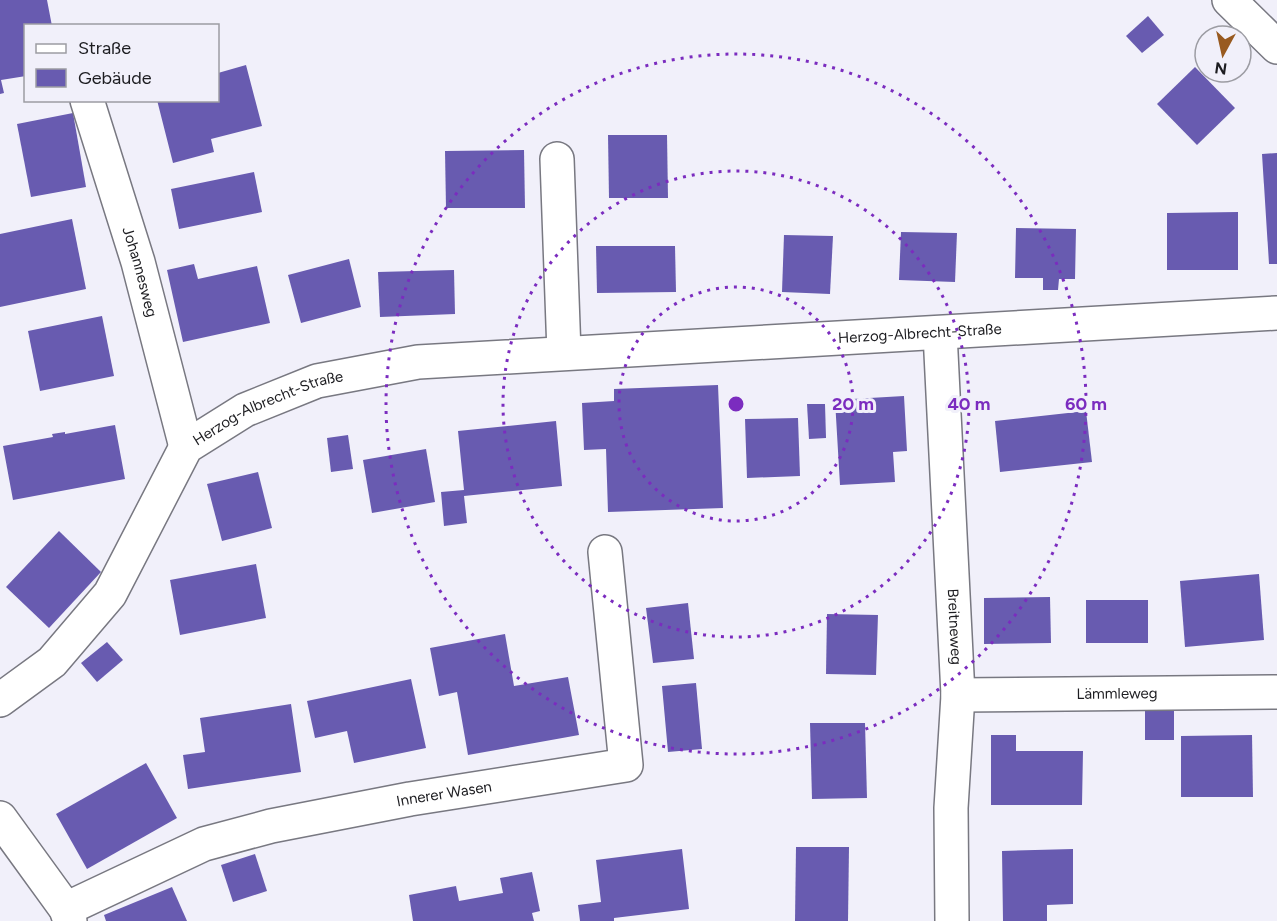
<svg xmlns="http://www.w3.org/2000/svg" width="1277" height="921" font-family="Figtree,sans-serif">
<rect width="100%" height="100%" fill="#f1f0fa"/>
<g fill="#685bb0">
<path d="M 0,0 L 47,0 L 52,26 L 26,26 L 26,76 L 1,80 L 4,93 L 0,94 Z"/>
<path d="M 1148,16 L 1164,35 L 1142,53 L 1126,36 Z"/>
<path d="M 246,65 L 262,126 L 211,139 L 214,152 L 173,163 L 157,100 L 218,100 L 218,73 Z"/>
<path d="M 1195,67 L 1235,108 L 1197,145 L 1157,104 Z"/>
<path d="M 73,113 L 86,187 L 31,197 L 17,124 Z"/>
<path d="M 608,135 L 667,135 L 668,198 L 609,198 Z"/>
<path d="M 524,150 L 525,208 L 446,208 L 445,151 Z"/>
<path d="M 1277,153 L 1277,264 L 1269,264 L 1262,154 Z"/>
<path d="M 254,172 L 262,212 L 179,229 L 171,189 Z"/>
<path d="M 1238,212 L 1238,270 L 1167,270 L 1167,213 Z"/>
<path d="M 72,219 L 86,289 L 0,307 L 0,234 Z"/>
<path d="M 1016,228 L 1076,229 L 1075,279 L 1059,279 L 1058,290 L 1043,290 L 1043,278 L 1015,278 Z"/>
<path d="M 901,232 L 957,233 L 955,282 L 899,280 Z"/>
<path d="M 784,235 L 833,236 L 830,294 L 782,292 Z"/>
<path d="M 596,246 L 675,246 L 676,292 L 597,293 Z"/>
<path d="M 349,259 L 361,307 L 301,323 L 288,275 Z"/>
<path d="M 194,264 L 198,279 L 257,266 L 270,323 L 183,342 L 167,270 Z"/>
<path d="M 454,270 L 455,314 L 380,317 L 378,272 Z"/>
<path d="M 102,316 L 114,376 L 40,391 L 28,331 Z"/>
<path d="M 718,385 L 723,508 L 608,512 L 606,449 L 584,450 L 582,403 L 614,401 L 614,389 Z"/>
<path d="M 904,396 L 907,451 L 893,452 L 895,482 L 840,485 L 835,400 Z"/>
<path d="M 807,404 L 825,404 L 826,438 L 809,439 Z"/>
<path d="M 1086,411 L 1092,462 L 1000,472 L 995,421 Z"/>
<path d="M 798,418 L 800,476 L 747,478 L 745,419 Z"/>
<path d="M 556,421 L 562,486 L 464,496 L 467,523 L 444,526 L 441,492 L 464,490 L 458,431 Z"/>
<path d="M 115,425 L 125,479 L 13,500 L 3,446 L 53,437 L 52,434 L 65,432 L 65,434 Z"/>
<path d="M 348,435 L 353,469 L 331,472 L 327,438 Z"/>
<path d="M 426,449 L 435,502 L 372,513 L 363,460 Z"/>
<path d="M 258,472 L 272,528 L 222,541 L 207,484 Z"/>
<path d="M 59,531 L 101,572 L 49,628 L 6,587 Z"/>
<path d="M 256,564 L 266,618 L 180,635 L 170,580 Z"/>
<path d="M 1259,574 L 1264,640 L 1185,647 L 1180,581 Z"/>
<path d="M 1050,597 L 1051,643 L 984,644 L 984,598 Z"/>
<rect x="1086" y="600" width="62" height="43"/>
<path d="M 688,603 L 694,659 L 653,663 L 646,608 Z"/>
<path d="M 827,614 L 878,615 L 876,675 L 826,674 Z"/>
<path d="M 505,634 L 514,686 L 568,677 L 579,735 L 468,755 L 457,692 L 439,696 L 430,648 Z"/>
<path d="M 107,642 L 123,660 L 97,682 L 81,663 Z"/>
<path d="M 411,679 L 426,748 L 354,763 L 347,731 L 315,738 L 307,701 Z"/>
<path d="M 696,683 L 702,749 L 668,752 L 662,686 Z"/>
<path d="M 291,704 L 301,772 L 188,789 L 183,755 L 205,752 L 200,718 Z"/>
<rect x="1145" y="711" width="29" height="29"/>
<path d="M 810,723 L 865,723 L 867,798 L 812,799 Z"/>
<path d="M 991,735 L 1016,735 L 1016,751 L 1083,751 L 1082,805 L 991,805 Z"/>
<path d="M 1252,735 L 1253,797 L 1181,797 L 1181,736 Z"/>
<path d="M 146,763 L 177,818 L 87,869 L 56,814 Z"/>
<path d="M 796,847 L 849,847 L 848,921 L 795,921 Z"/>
<path d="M 682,849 L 689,909 L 614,918 L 614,921 L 580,921 L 578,905 L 601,902 L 596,860 Z"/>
<path d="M 1073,849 L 1073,904 L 1047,905 L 1047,921 L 1003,921 L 1002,851 Z"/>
<path d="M 255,854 L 267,891 L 233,902 L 221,865 Z"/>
<path d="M 532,872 L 540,911 L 532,913 L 534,921 L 413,921 L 409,895 L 456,886 L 459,901 L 503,893 L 500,878 Z"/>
<path d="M 172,887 L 187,921 L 106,921 L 104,915 Z"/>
</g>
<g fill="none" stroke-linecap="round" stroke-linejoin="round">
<g stroke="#787881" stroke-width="36">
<g id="minor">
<path d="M 1229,0 L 1277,47"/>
<path id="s1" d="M 87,100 L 138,262 L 186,447"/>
<path d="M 557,159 L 564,353"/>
<path id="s2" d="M 940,333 L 958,695 L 951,808 L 952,921"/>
<path id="s3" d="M 958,695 L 1277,692"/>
<path id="s4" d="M 0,700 L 52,662 L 110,594 L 186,447 L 245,410 L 317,381 L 418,362 L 1277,313"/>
<path d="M 0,818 L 66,909 L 70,921"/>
<path id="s5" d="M 66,909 L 204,844 L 271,826 L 410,799 L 626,765 L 605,552"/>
</g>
</g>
<use href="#minor" stroke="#fff" stroke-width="33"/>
</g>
<g fill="none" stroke="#7b2cbf" stroke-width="3" stroke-dasharray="3 6">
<circle cx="736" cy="404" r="117"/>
<circle cx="736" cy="404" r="233"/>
<circle cx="736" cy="404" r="350"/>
</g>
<g text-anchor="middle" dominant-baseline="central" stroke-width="6" stroke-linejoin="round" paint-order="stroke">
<g font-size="15" fill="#1d1d21" stroke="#f1f0fa">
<text stroke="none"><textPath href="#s1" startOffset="180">Johannesweg</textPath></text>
<text stroke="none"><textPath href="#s4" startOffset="1072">Herzog-Albrecht-Straße</textPath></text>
<text stroke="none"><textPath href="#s4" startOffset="411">Herzog-Albrecht-Straße</textPath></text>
<text stroke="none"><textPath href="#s2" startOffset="294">Breitneweg</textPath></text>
<text stroke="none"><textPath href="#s3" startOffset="159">Lämmleweg</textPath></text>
<text stroke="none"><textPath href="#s5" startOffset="398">Innerer Wasen</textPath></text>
</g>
</g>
<circle cx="736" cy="404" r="9" fill="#7b2cbf" stroke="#f1f0fa" stroke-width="3"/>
<g font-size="18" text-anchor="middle" font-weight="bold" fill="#7b2cbf" stroke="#f1f0fa" stroke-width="6" stroke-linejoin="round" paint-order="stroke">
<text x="853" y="410">20 m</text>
<text x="969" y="410">40 m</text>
<text x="1086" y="410">60 m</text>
</g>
<rect x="24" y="24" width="195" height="78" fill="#f1f0fa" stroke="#9c9ca3" stroke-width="1.5"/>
<rect x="36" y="44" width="30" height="9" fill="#ffffff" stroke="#9c9ca3" stroke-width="1.5"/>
<text x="78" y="54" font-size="18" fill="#1d1d21">Straße</text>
<rect x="36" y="69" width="30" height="18" fill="#685bb0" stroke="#9c9ca3" stroke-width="1.5"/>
<text x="78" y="84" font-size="18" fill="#1d1d21">Gebäude</text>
<g transform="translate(1223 54) rotate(188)"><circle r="28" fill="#f1f0fa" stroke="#9c9ca3" stroke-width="1.5"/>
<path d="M0-4.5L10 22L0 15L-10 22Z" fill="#985a20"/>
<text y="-9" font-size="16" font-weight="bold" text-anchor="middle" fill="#1d1d21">N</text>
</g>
</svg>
